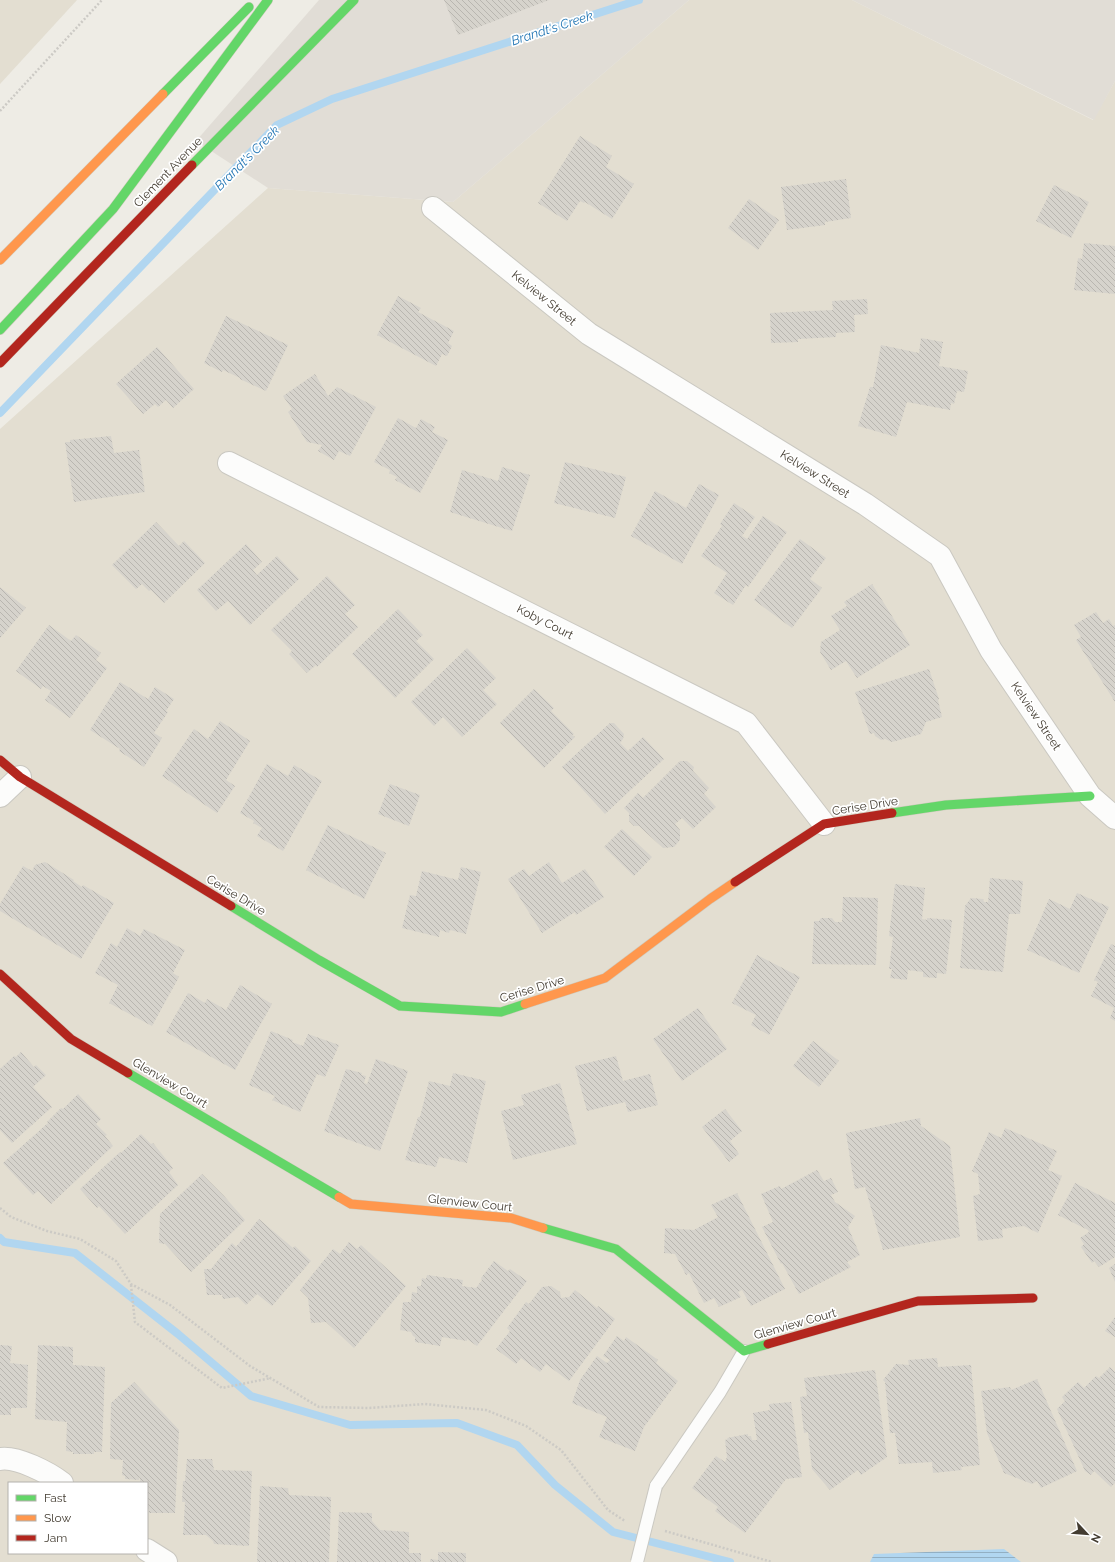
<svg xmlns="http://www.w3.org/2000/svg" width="1115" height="1562" font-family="Raleway,sans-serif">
<defs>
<pattern id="water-rules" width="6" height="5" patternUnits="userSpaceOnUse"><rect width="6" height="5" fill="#b1d6f0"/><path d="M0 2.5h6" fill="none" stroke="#92afc3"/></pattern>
<pattern id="building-back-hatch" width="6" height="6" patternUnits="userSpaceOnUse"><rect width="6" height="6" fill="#d6d3cc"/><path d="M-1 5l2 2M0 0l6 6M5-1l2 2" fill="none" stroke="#b9b6b0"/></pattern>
</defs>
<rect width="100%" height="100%" fill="#eeece5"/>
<g fill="#e3ded1" fill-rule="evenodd">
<path d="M 0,0 L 77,0 L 0,84 Z"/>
<path d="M 689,0 L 852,0 L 1093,120 L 1115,81 L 1115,1562 L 0,1562 L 0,429 L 268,188 L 453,202 ZM 9,1483 L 147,1483 L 147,1553 L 9,1553 Z"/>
</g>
<g fill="#e1ddd6">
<path d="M 319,0 L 689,0 L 453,202 L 268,188 L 196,141 Z"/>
<path d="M 852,0 L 1115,0 L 1115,81 L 1094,120 Z"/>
</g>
<path fill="url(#water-rules)" d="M 1004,1549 L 1021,1562 L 870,1562 L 874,1554 Z"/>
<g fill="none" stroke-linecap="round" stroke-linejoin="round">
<g stroke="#b1d6f0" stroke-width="8">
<path d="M 0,413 L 277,125 L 332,99 L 639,0"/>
<path d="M 0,1238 L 4,1242 L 75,1253 L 178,1334 L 251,1396 L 350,1425 L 457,1423 L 517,1445 L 555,1485 L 613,1532 L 730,1562"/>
</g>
</g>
<g fill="url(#building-back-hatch)">
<path d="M 444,0 L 549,0 L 458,35 Z"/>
<path d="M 580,136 L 612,156 L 606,167 L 634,184 L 612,219 L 585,202 L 584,203 L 580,201 L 567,221 L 538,203 Z"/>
<path d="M 846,179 L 851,218 L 825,222 L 825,225 L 787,230 L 781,187 Z"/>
<path d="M 1054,185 L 1089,202 L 1071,238 L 1036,221 Z"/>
<path d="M 749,199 L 779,220 L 758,250 L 728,228 Z"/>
<path d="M 1084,243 L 1115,246 L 1115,294 L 1074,290 L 1078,258 L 1082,259 Z"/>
<path d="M 398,296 L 421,308 L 418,312 L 454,331 L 448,343 L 452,346 L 447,356 L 442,354 L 436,366 L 377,335 Z"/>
<path d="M 867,299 L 868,314 L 854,315 L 855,332 L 836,333 L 836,337 L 798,339 L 798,342 L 771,343 L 770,313 L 833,310 L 832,301 Z"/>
<path d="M 226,316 L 288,345 L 266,391 L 240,379 L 240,378 L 223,370 L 222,372 L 204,363 Z"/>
<path d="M 921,338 L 943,342 L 939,366 L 968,371 L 964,392 L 957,391 L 954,404 L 951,403 L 950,410 L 907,402 L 896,437 L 858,426 L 870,387 L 873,387 L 881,345 L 919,353 Z"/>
<path d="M 157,347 L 194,389 L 173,408 L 166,400 L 158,407 L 155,404 L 143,414 L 116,384 Z"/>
<path d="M 315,374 L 328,396 L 337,387 L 376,407 L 350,456 L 339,451 L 334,460 L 318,451 L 322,445 L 307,442 L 288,412 L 292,409 L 283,396 Z"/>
<path d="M 398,418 L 416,428 L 421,419 L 435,427 L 432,432 L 448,440 L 420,493 L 395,480 L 397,477 L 389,473 L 390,470 L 374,462 Z"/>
<path d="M 111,436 L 114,453 L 139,450 L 145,492 L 74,502 L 65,442 L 70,442 L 70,440 Z"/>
<path d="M 565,462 L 626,477 L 615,518 L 554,503 Z"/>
<path d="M 502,467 L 530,475 L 512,531 L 450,512 L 462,470 L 498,481 Z"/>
<path d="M 699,484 L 719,495 L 682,564 L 631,536 L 655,491 L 686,508 Z"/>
<path d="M 734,503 L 755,517 L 742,536 L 747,539 L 763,516 L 787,532 L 748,587 L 746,585 L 733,605 L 714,593 L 727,573 L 701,556 L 722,526 L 720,524 Z"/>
<path d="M 156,522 L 179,546 L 184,541 L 205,563 L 164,603 L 151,590 L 149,591 L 142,584 L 136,589 L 112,565 Z"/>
<path d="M 800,539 L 826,558 L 810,579 L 822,588 L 792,628 L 754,600 Z"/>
<path d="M 246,544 L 262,562 L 253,570 L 257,575 L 277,556 L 299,579 L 250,625 L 228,601 L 216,611 L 197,590 Z"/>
<path d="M 327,576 L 355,605 L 345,614 L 358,627 L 317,667 L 316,665 L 307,673 L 289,654 L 292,651 L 271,630 Z"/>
<path d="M 872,584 L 910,645 L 857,678 L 846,661 L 831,670 L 820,652 L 821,642 L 840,630 L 831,616 L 847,606 L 844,602 Z"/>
<path d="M 0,587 L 26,608 L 0,638 Z"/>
<path d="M 398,609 L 423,635 L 416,641 L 434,659 L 395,698 L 352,654 Z"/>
<path d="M 1096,612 L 1103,623 L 1109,619 L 1113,626 L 1115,625 L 1115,702 L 1076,640 L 1081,637 L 1074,625 Z"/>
<path d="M 49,625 L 71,641 L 76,635 L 101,653 L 96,660 L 107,668 L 70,718 L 45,700 L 51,691 L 43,686 L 41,689 L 16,671 Z"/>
<path d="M 467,648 L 496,678 L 483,690 L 497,704 L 462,737 L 443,717 L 434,726 L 411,702 Z"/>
<path d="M 929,669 L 939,699 L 938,700 L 942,717 L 926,722 L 921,734 L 892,742 L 885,739 L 881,740 L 875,736 L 874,733 L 870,734 L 855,692 Z"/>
<path d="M 120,682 L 148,699 L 155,687 L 174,699 L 166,711 L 168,712 L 154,733 L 162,738 L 144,767 L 119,751 L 120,749 L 90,730 Z"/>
<path d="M 534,689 L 554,708 L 551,711 L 574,734 L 572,735 L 575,737 L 544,768 L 500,723 Z"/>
<path d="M 220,721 L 250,741 L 226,780 L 235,786 L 217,813 L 162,776 L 194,729 L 208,739 Z"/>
<path d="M 610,723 L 614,723 L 624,734 L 623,739 L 620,743 L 628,751 L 643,737 L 664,759 L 605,814 L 562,767 Z"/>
<path d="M 680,761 L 687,761 L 694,767 L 693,771 L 709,788 L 704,794 L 716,807 L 693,829 L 682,818 L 675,824 L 680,830 L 680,840 L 674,847 L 663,848 L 639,826 L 634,826 L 629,821 L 629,813 L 624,808 L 638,793 L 643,798 Z"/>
<path d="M 267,764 L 288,776 L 294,765 L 322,781 L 283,851 L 257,836 L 262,828 L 253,823 L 254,821 L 240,813 Z"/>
<path d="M 390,784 L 420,795 L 409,826 L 378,814 Z"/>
<path d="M 328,825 L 386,853 L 364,899 L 306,870 Z"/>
<path d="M 622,829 L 652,857 L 634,876 L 604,847 Z"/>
<path d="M 45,862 L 74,880 L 73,881 L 82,887 L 83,885 L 114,903 L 81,959 L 0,911 L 0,904 L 23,866 L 32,871 L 35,865 Z"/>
<path d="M 549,862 L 562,883 L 585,869 L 604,897 L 576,915 L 575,912 L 542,933 L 508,879 L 524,869 L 529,876 Z"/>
<path d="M 461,867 L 481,872 L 466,934 L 450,930 L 449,933 L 440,930 L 439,937 L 402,928 L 410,895 L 416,896 L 422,871 L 458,880 Z"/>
<path d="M 990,878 L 1023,881 L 1020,914 L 1009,914 L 1003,972 L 960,968 L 965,906 L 971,898 L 983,899 L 984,902 L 988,902 Z"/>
<path d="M 895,884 L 925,888 L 922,919 L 927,920 L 927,918 L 952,920 L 946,974 L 937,973 L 937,978 L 923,977 L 923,972 L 908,970 L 907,980 L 890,978 L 892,969 L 889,969 L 893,937 L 889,936 Z"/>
<path d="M 1077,893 L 1109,907 L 1079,973 L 1027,950 L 1049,899 L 1070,909 Z"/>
<path d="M 843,897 L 878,898 L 876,965 L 812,964 L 814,921 L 819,921 L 821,918 L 832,918 L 835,922 L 842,922 Z"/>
<path d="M 127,928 L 140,936 L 144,929 L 185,950 L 173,973 L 179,977 L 152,1026 L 109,1003 L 118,985 L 95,973 L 111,943 L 117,947 Z"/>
<path d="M 1111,944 L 1115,946 L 1115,1021 L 1110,1018 L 1114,1008 L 1091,996 L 1098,982 L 1094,980 Z"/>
<path d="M 757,955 L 800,977 L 769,1035 L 751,1025 L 756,1015 L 732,1003 Z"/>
<path d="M 240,985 L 272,1004 L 235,1070 L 166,1032 L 188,993 L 205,1003 L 207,999 L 226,1010 Z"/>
<path d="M 698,1008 L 727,1049 L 682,1081 L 653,1039 Z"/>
<path d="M 271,1031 L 293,1040 L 292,1042 L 303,1046 L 308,1034 L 339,1045 L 325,1077 L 317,1074 L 300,1112 L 272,1100 L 275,1096 L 249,1085 Z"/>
<path d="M 813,1041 L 839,1061 L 819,1087 L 793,1066 Z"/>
<path d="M 21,1052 L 34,1067 L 36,1065 L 46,1075 L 33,1087 L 52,1107 L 12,1143 L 0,1130 L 0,1069 L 14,1056 L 16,1057 Z"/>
<path d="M 616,1056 L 623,1081 L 650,1074 L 658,1105 L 628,1112 L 625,1102 L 587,1111 L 575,1066 Z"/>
<path d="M 376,1059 L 408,1071 L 380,1151 L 324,1131 L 346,1069 L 362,1073 L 361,1075 L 366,1076 L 364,1083 L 367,1084 Z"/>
<path d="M 453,1073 L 486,1081 L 467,1163 L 439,1157 L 436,1167 L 405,1160 L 418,1117 L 420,1117 L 429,1081 L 450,1086 Z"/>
<path d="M 560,1083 L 577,1144 L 513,1160 L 501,1111 L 524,1105 L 521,1095 Z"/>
<path d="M 78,1094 L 101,1119 L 96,1124 L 107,1135 L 105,1136 L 113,1146 L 51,1204 L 38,1191 L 33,1195 L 3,1163 L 48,1123 L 47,1122 L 61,1108 L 63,1109 Z"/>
<path d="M 725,1109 L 742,1131 L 730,1141 L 739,1154 L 729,1162 L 702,1127 Z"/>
<path d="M 920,1118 L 921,1126 L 950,1146 L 960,1237 L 883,1250 L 865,1187 L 855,1189 L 846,1133 Z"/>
<path d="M 1005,1128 L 1057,1151 L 1048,1170 L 1062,1176 L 1038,1233 L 1024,1226 L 1002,1229 L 1003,1238 L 978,1241 L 973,1196 L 980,1194 L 978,1174 L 972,1171 L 989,1132 L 1001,1138 Z"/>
<path d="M 141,1134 L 151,1144 L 153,1143 L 173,1168 L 169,1172 L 178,1185 L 125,1234 L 99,1206 L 97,1208 L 80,1189 L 120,1152 L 121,1153 Z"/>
<path d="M 817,1170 L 824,1181 L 831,1178 L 838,1192 L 831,1195 L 835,1202 L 855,1216 L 848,1227 L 860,1255 L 847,1262 L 851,1267 L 799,1294 L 782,1263 L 781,1264 L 762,1227 L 773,1222 L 761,1194 L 780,1186 L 781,1189 Z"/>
<path d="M 202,1174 L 224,1196 L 245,1220 L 191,1272 L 165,1244 L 159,1243 L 160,1214 Z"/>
<path d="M 1075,1183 L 1115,1203 L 1115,1257 L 1099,1267 L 1094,1261 L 1092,1263 L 1081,1247 L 1084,1244 L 1080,1238 L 1089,1232 L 1088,1230 L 1058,1215 Z"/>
<path d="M 737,1193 L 785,1289 L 751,1306 L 742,1290 L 738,1292 L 741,1297 L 719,1307 L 714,1298 L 704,1303 L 689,1273 L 686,1275 L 675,1254 L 664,1253 L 665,1228 L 694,1230 L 718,1217 L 711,1205 Z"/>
<path d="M 259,1219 L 293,1248 L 295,1246 L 311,1261 L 272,1306 L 257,1294 L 246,1305 L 238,1297 L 223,1299 L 222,1295 L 207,1295 L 204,1269 L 211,1269 L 232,1243 L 236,1247 Z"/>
<path d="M 349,1242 L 357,1249 L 361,1245 L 406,1286 L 354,1348 L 326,1322 L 311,1323 L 308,1298 L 300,1290 L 333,1249 L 340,1254 Z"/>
<path d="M 494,1261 L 508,1271 L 510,1269 L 527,1281 L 477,1346 L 467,1339 L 467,1341 L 442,1337 L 440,1346 L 415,1342 L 415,1337 L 413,1336 L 411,1332 L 400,1330 L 403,1302 L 411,1302 L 412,1292 L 417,1293 L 417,1286 L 421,1286 L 422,1278 L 426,1279 L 427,1275 L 463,1280 L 462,1286 L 476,1288 L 482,1280 L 481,1278 Z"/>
<path d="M 1115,1264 L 1115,1282 L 1109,1268 Z"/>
<path d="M 551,1286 L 560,1292 L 561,1298 L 569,1297 L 575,1290 L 597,1308 L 598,1306 L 615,1319 L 569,1381 L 546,1364 L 540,1372 L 521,1358 L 516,1364 L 496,1349 L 510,1331 L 507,1328 L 526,1302 L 529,1304 L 542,1287 Z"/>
<path d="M 1115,1317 L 1115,1337 L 1105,1331 Z"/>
<path d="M 617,1336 L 624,1341 L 626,1337 L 658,1360 L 656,1363 L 678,1381 L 644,1427 L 635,1451 L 599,1437 L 607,1417 L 572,1403 L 580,1380 L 597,1356 L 607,1363 L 610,1360 L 603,1356 Z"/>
<path d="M 0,1345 L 12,1346 L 10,1363 L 28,1365 L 27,1408 L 11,1408 L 11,1415 L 0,1415 Z"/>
<path d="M 38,1345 L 73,1347 L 73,1365 L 105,1367 L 102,1452 L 94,1452 L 94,1454 L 73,1454 L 73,1452 L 66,1451 L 67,1422 L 35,1419 Z"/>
<path d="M 937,1358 L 938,1367 L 971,1365 L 980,1465 L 961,1467 L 962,1470 L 933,1473 L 932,1462 L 899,1464 L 895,1433 L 890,1433 L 885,1382 L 883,1380 L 896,1364 L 909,1365 L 908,1360 Z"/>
<path d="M 1110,1367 L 1115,1372 L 1115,1483 L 1111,1487 L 1094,1471 L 1091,1475 L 1085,1471 L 1057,1409 L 1065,1401 L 1062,1397 L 1078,1382 L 1084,1388 L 1096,1376 L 1099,1378 Z"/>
<path d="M 875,1370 L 887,1457 L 861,1475 L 858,1470 L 830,1490 L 812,1469 L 808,1432 L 804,1433 L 800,1397 L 807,1396 L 804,1378 Z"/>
<path d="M 1037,1379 L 1077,1471 L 1041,1488 L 1037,1481 L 1032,1484 L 1004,1473 L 987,1433 L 981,1391 L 1010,1387 L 1011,1390 Z"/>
<path d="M 134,1382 L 179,1430 L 175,1513 L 149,1513 L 149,1509 L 147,1509 L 147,1483 L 140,1483 L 140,1477 L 139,1480 L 125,1479 L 125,1476 L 122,1475 L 123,1460 L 110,1459 L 111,1403 Z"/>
<path d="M 791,1402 L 802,1477 L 786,1479 L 745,1533 L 715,1511 L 718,1507 L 692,1488 L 716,1456 L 725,1462 L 727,1457 L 725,1440 L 728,1439 L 727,1438 L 748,1434 L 748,1436 L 751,1436 L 752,1440 L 757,1440 L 753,1413 L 770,1410 L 769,1404 Z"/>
<path d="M 187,1459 L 212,1459 L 214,1470 L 252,1471 L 249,1546 L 214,1544 L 213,1541 L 206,1535 L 183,1535 L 185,1502 L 182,1502 L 183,1481 L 185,1481 Z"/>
<path d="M 260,1486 L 288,1488 L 289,1495 L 331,1497 L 329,1562 L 257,1562 Z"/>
<path d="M 339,1512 L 372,1513 L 372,1521 L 380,1530 L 409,1532 L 409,1553 L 421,1553 L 421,1562 L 337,1562 Z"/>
<path d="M 438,1552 L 466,1553 L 466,1562 L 430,1562 L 430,1559 L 438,1560 Z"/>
</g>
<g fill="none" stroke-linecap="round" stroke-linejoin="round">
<g stroke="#cac8c1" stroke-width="14">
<path id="lane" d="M 656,1486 L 720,1392 L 744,1351"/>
</g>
<g stroke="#cac8c1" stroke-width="24">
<g id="street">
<path d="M 433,208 L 589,334 L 865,504 L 940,556 L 991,650 L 1090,796 L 1115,818"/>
<path d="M 229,463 L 746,723 L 824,824"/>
<path d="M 0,796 L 20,777"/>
<path d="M 0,1459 C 17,1456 49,1473 62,1483"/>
<path d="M 147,1550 L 166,1562"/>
</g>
</g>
<g stroke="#cfcabc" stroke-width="10">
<g id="fast">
<path d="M 163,94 L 249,7"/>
<path d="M 192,165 L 354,0"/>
<path d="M 0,330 L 113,209 L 268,0"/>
<path d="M 892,813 L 946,805 L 1090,796"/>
<path d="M 231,906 L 319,960 L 400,1006 L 501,1012 L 525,1004"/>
<path d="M 128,1073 L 339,1197"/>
<path d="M 543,1228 L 616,1249 L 744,1351 L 768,1344"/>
</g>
</g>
<g stroke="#cfcabc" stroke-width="10">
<g id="slow">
<path d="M 0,260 L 163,94"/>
<path d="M 525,1004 L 605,978 L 710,899 L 735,882"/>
<path d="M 339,1197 L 351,1204 L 511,1218 L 543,1228"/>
</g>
</g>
<g stroke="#cfcabc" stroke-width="10">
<g id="jam">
<path d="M 0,363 L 192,165"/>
<path d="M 0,760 L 20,777 L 231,906"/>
<path d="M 735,882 L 824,824 L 892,813"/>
<path d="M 0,974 L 71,1039 L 128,1073"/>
<path d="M 768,1344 L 918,1301 L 1033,1298"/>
</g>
</g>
<g stroke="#cccac5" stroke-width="2.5" stroke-dasharray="2 2" stroke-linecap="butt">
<path d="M 0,111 L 102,0"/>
<path d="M 0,1208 L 11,1217 L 47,1231 L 80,1239 L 116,1261 L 131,1284 L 170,1305 L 250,1366 L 319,1407 L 369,1408 L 425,1404 L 486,1410 L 526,1426 L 561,1450 L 608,1510 L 625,1521"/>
<path d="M 131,1285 L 135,1322 L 222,1388 L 271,1378"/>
<path d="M 665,1531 L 772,1562"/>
</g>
<use href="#lane" stroke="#fcfcfb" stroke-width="12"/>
<use href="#street" stroke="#fcfcfb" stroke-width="22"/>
<use href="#fast" stroke="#63d668" stroke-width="9"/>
<use href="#slow" stroke="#ff974d" stroke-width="9"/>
<use href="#jam" stroke="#b3261e" stroke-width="9"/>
<g stroke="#cac8c1" stroke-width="14" stroke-linecap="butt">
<path id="lane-bridge" d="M 637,1562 L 656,1486"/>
</g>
<use href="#lane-bridge" stroke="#fcfcfb" stroke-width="12"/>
</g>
<g text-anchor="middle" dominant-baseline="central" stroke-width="3.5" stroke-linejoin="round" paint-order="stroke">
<g font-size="12" fill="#433c31" stroke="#fff">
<text transform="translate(168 172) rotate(-46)">Clement Avenue</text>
<text transform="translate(544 298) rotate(39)">Kelview Street</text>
<text transform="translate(815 474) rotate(32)">Kelview Street</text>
<text transform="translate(545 622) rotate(27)">Koby Court</text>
<text transform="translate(1036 716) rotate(56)">Kelview Street</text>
<text transform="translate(865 806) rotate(-9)">Cerise Drive</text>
<text transform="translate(236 895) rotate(31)">Cerise Drive</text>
<text transform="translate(532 989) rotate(-17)">Cerise Drive</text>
<text transform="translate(170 1083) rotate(31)">Glenview Court</text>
<text transform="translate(470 1203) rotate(6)">Glenview Court</text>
<text transform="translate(795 1324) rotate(-16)">Glenview Court</text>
</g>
<g font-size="13" font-style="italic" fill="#2477b5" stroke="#fff">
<text transform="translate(552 28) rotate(-18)">Brandt's Creek</text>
<text transform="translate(247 158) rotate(-45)">Brandt's Creek</text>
</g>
</g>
<rect x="8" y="1482" width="140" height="72" fill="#ffffff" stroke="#b4b1ad"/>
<rect x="16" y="1495" width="20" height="6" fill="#63d668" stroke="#b4b1ad"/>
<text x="44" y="1502" font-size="12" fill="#433c31">Fast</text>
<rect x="16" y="1515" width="20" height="6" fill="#ff974d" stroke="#b4b1ad"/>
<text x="44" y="1522" font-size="12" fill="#433c31">Slow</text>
<rect x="16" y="1535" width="20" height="6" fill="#b3261e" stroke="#b4b1ad"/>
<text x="44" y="1542" font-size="12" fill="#433c31">Jam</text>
<g transform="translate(1087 1534) rotate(116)" stroke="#ffffff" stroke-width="3" paint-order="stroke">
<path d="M0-3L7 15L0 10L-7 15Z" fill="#433c31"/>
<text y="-6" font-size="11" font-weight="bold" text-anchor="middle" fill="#433c31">N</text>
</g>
</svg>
